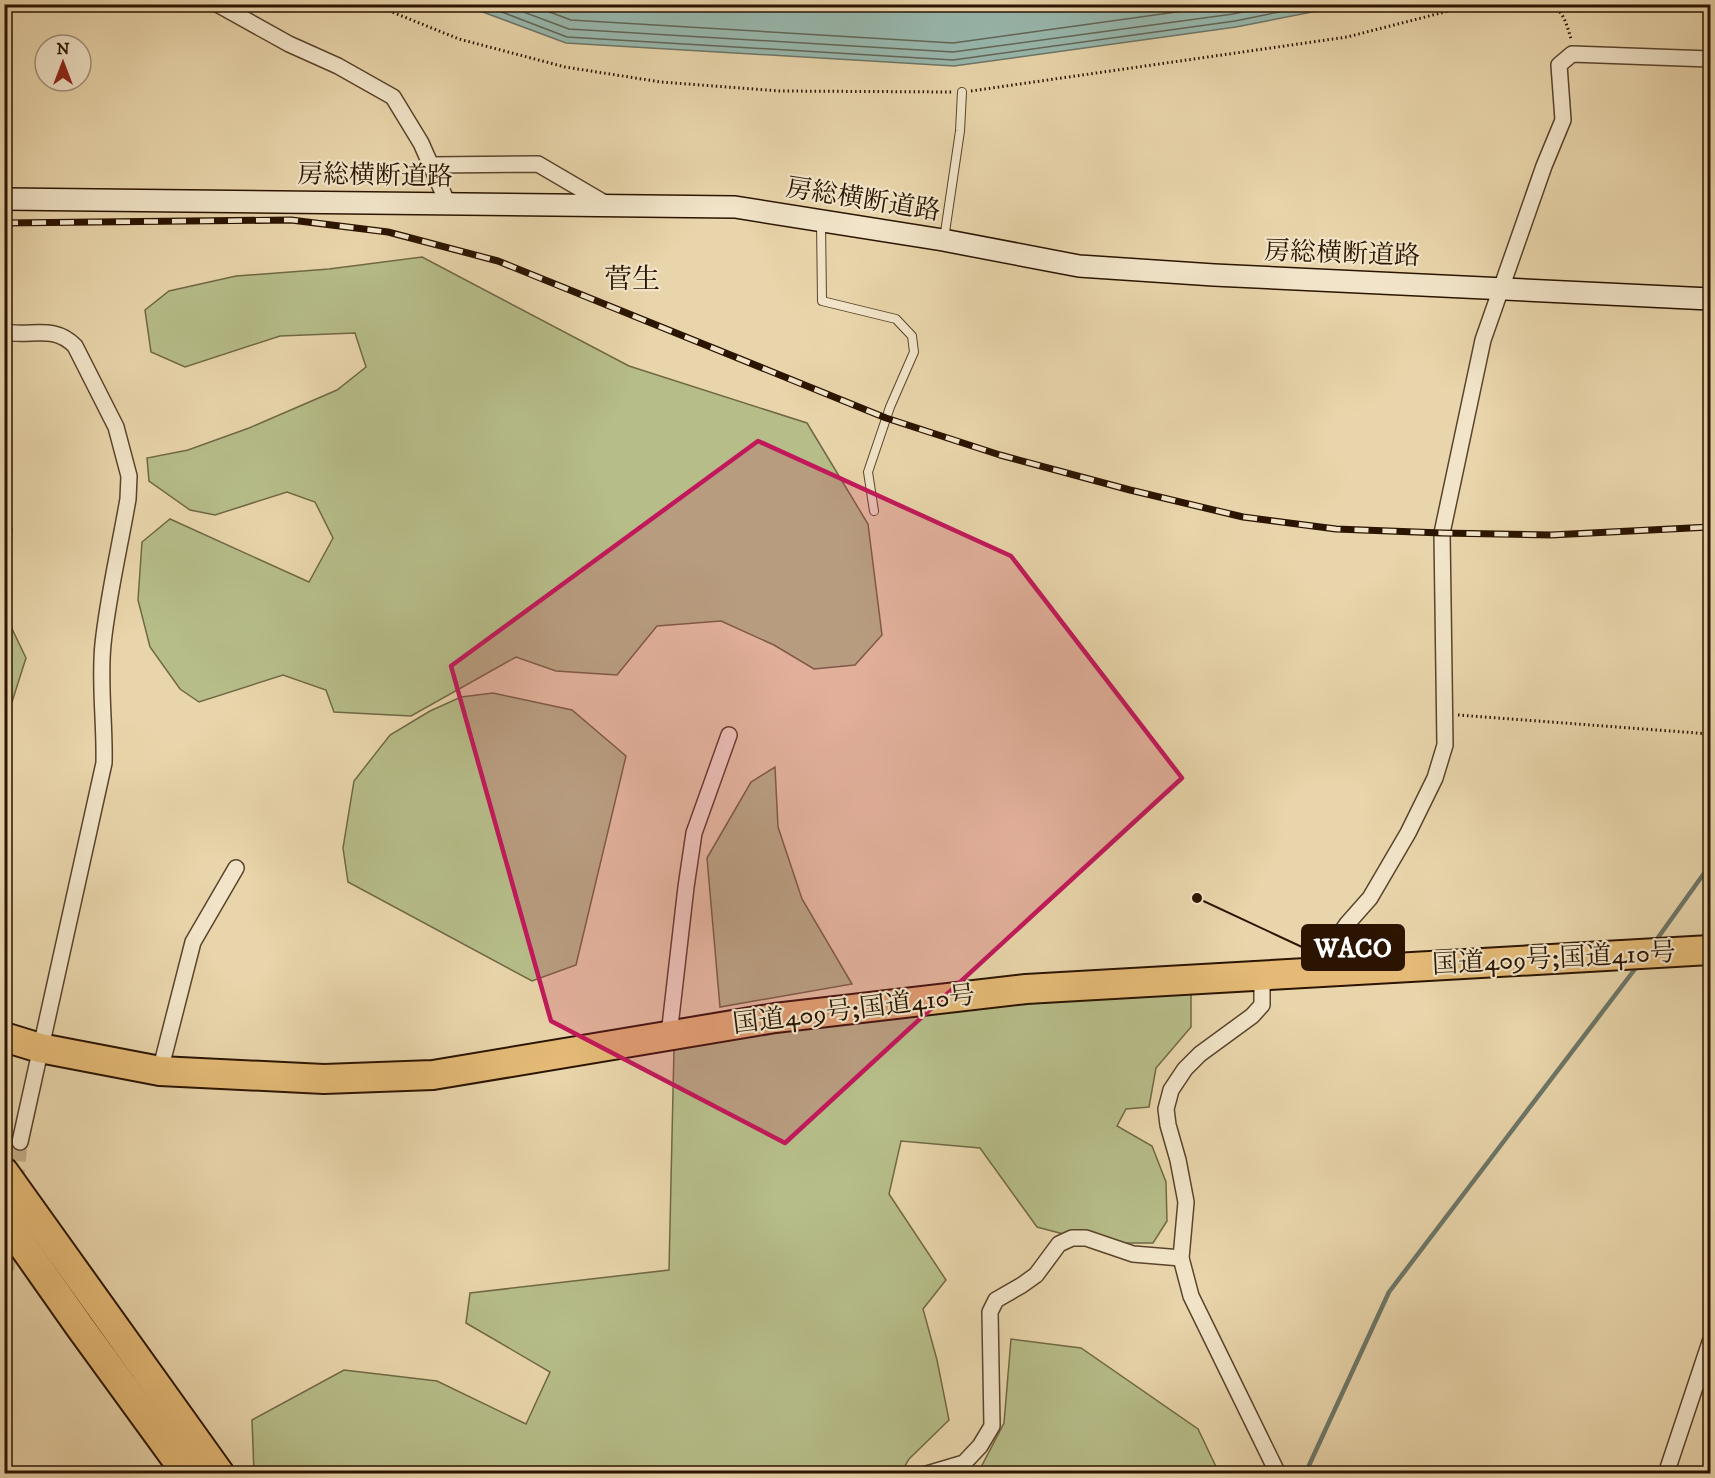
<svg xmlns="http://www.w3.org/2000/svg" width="1715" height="1478" font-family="'IM FELL DW Pica','Noto Serif JP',serif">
<rect width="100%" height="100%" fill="#e9d5ab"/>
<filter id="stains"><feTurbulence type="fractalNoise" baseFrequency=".00333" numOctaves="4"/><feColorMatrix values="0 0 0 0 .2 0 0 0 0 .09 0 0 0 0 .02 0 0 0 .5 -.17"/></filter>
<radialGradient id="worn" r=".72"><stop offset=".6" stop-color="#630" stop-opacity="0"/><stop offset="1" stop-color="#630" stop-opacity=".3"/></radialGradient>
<g fill="#b6bd89" stroke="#706844" stroke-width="1.5">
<path d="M 422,257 L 629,366 L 807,423 L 868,524 L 882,635 L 855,665 L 814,669 L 774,645 L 721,621 L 657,626 L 617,675 L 556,671 L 516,657 L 411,716 L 334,712 L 326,690 L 283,675 L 199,702 L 180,689 L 150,647 L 138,600 L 142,542 L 170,519 L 309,582 L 333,538 L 315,502 L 287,492 L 215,515 L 190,510 L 149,481 L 147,458 L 188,450 L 249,428 L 337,390 L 366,367 L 355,333 L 280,336 L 185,367 L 151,352 L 145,310 L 169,291 L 236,276 L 329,269 Z"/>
<path d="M 5,514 L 12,529 L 5,614 L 26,658 L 12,702 L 5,711 Z"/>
<path d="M 493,693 L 572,710 L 626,756 L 576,965 L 532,981 L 348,882 L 343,848 L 354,781 L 390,735 L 430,711 L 461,697 Z"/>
<path d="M 775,767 L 778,827 L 802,899 L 852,984 L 720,1007 L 707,858 L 751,782 Z"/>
<path d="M 1179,990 L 1191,995 L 1191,1027 L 1156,1068 L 1149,1107 L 1126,1109 L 1117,1126 L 1152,1146 L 1166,1182 L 1167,1221 L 1153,1243 L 1126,1243 L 1120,1249 L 1037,1227 L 980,1148 L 901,1141 L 889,1194 L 946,1280 L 923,1309 L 937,1360 L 949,1420 L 909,1459 L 901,1473 L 254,1473 L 252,1420 L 344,1370 L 437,1381 L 526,1424 L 550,1372 L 466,1323 L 470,1293 L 669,1270 L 674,1048 L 878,1017 Z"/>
<path d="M 1011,1339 L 1081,1348 L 1198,1429 L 1219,1473 L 978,1473 L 1004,1423 Z"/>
</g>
<path fill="#98b8ae" stroke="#6c7668" stroke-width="1.5" d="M 464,5 L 1348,5 L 1236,27 L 954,66 L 566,43 Z"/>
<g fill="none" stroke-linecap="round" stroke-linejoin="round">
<g stroke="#626657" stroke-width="1.5">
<path d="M 481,4 L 567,37 L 953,60 L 1235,21 L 1318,4"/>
<path d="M 502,4 L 569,29 L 953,52 L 1233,14 L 1280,4"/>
<path d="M 528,4 L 571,20 L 953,43 L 1234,4"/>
</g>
<g stroke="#6c7668" stroke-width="4.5">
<path d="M 1657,939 L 1710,865"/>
<path d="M 1305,1474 L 1389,1292 L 1635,969"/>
</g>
<g stroke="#c3ae89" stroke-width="15" stroke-dasharray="15 8" stroke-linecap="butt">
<path d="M 16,1184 L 20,1142"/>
<path d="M 4,1293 L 11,1232"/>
</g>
<g stroke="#5a442b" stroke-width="10">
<g id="lane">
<path d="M 821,222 L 822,301 L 896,319 L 912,336 L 914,352 L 890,407 L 868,472 L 874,511"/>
<path d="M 944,239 L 960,131 L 962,92"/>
</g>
</g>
<g stroke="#5a442b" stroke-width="18">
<g id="street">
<path d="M 217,4 L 289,44 L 338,66 L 393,97 L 421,143 L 448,204"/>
<path d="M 430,165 L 538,164 L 608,205"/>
<path d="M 4,332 C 32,337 53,324 75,346 L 116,427 L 129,476 L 128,499 C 120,546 108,596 103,644 C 99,683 105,723 104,763 L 20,1142"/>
<path d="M 1330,972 L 1337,938 L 1347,924 L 1370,898 L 1408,833 L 1435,778 L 1445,745 L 1442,533 L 1483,340 L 1544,166 L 1563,120 L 1559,65 L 1572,54 L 1710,59"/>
<path d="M 1262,975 L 1262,1005 L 1252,1016 L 1200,1054 L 1185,1069 L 1171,1090 L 1166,1109 L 1168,1125 L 1178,1160 L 1186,1202 L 1181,1258 L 1191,1296 L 1278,1474"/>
<path d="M 669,1035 L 686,887 L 694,833 L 729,735"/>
<path d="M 160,1071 L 193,942 L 236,868"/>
<path d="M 927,1474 L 964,1463 L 980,1446 L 992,1426 L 990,1312 L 996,1300 L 1022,1285 L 1036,1275 L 1059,1244 L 1072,1238 L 1086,1238 L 1133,1254 L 1181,1258"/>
<path d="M 1666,1474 L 1710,1342"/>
</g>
</g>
<g stroke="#2b1400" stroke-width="24">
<path id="secondary" d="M 4,199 L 735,207 L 943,240 L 1079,266 L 1214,275 L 1710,299"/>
</g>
<g stroke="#2b1400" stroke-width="32">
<g id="highway">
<path d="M 4,1037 L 40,1048 L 160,1071 L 324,1079 L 433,1075 L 775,1018 L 1026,989 L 1710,950"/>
<path d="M 4,1172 L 220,1474"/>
<path d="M 4,1219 L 80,1327 L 187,1474"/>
</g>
</g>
<g stroke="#2b1400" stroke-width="3" stroke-dasharray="1.5 3" stroke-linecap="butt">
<path d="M 372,4 L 459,39 L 565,67 L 661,82 L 780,91 L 953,92"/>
<path d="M 1549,4 C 1564,10 1567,26 1571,39"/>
<path d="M 971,91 L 1347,37 L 1476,4"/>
<path d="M 1458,715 L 1710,734"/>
</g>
<use href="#lane" stroke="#f1e4c8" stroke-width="8"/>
<use href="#street" stroke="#f1e4c8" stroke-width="15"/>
<use href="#secondary" stroke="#f1e4c8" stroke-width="21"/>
<use href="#highway" stroke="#e4ba76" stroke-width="28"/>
<g stroke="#2b1400" stroke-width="7">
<path id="rail" d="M 4,223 L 291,220 L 388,232 L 498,261 L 886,418 L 1000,455 L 1130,490 L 1243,517 L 1336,529 L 1442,533 L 1551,535 L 1710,527"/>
</g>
<use href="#rail" stroke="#f1e4c8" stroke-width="4.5" stroke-dasharray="14" stroke-linecap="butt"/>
</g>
<path fill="#c2185b" fill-opacity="0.2" stroke="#c2185b" stroke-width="4.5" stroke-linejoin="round" d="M 758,441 L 1011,556 L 1182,778 L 785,1143 L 551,1021 L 451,666 Z"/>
<g text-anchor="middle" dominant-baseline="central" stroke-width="4.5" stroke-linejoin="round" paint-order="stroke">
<g font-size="26" fill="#2b1400" stroke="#f1e4c8">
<text transform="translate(375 176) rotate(1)">房総横断道路</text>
<text transform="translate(863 200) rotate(9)">房総横断道路</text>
<text transform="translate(1342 254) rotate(2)">房総横断道路</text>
<text transform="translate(1554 959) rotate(-3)">国道409号;国道410号</text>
<text transform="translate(854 1010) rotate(-7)">国道409号;国道410号</text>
</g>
<g font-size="28" fill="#2b1400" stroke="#f1e4c8">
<text x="632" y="279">菅生</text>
</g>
</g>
<path fill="none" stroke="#2b1400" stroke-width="2" d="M1197 898L1302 947"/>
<circle fill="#2b1400" stroke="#f1e4c8" stroke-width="2" cx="1197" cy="898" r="6"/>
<rect fill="#2b1400" stroke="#2b1400" stroke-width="2" x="1302" y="925" width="102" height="45" rx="6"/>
<g font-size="27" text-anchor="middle" font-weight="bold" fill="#fff">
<text x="1353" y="957">WACO</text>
</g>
<rect width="1715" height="1478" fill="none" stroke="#e9d5ab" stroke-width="24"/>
<rect x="6" y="6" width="1703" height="1466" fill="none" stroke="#2b1400" stroke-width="3"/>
<rect x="12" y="12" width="1691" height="1454" fill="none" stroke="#2b1400" stroke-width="1.5"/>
<g transform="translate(63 63)"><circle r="28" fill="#f1e4c8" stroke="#a29178" stroke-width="1.5"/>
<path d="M0-4.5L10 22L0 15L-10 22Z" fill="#8f2418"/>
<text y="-9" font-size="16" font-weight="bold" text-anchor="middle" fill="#2b1400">N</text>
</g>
<rect width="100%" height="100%" filter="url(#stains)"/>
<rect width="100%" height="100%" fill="url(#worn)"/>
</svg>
